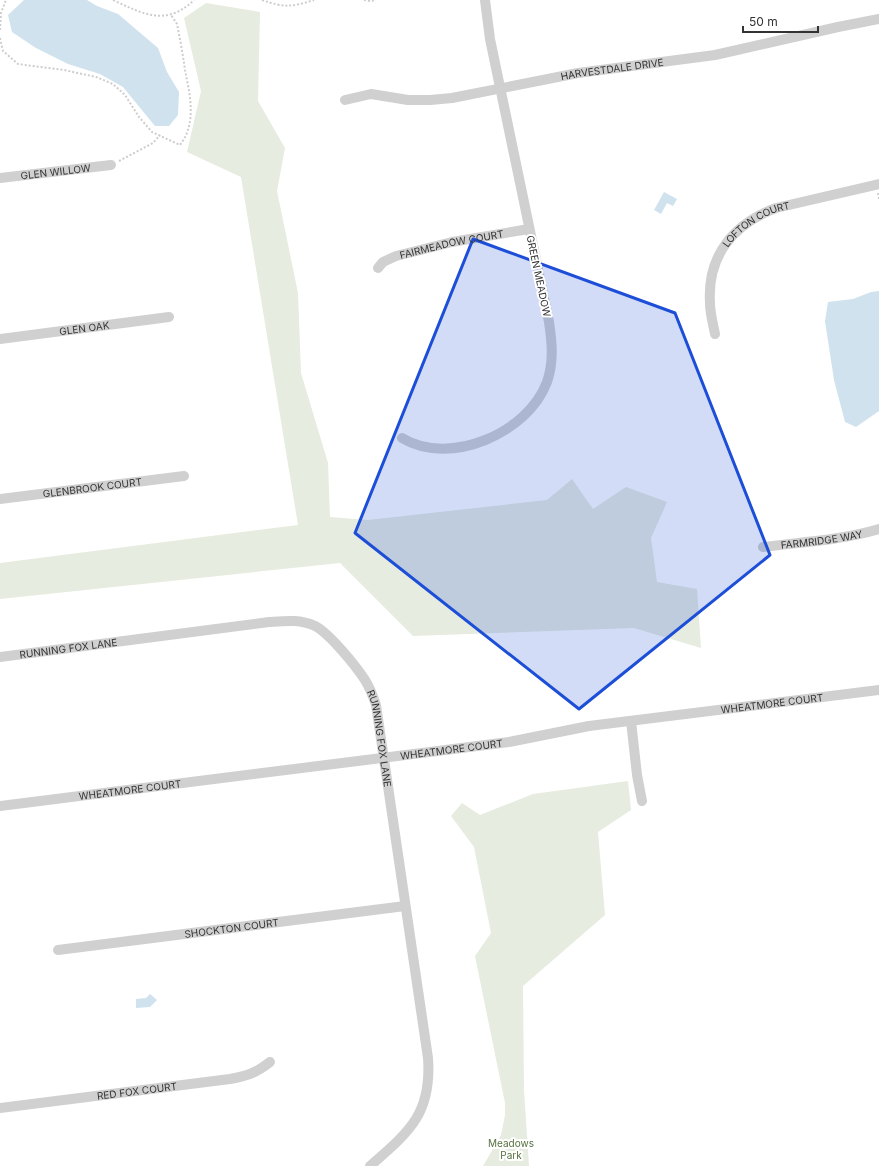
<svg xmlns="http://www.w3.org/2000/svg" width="879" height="1166" font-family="Inter,sans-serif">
<rect width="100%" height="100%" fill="#fff"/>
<g fill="#e6ecdf">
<path d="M 206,3 L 260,12 L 258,101 L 285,148 L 277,191 L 298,293 L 301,373 L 328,463 L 330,517 L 368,520 L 547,500 L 572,479 L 593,509 L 626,487 L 667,502 L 651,538 L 657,582 L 697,589 L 701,648 L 634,628 L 413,636 L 340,563 L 0,599 L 0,563 L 298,525 L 241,177 L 187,152 L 201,91 L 184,18 Z"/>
<path d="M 628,781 L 631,810 L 598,832 L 605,915 L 523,986 L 524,1090 L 529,1166 L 483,1166 L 501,1135 L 505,1115 L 505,1103 L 475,956 L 491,933 L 474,847 L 451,816 L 462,803 L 480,815 L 533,794 Z"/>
</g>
<g fill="#cfe2ee">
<path d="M 24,0 L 87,0 L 97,6 L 118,14 L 158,48 L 167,72 L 179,92 L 178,115 L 169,126 L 155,126 L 123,87 L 100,74 L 68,64 L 36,48 L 12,32 L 8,15 Z"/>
<path d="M 664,192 L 677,199 L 673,206 L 667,203 L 661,214 L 654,210 Z"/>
<path d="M 879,291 L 879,411 L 856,427 L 845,422 L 834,380 L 825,321 L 828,302 L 853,299 L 871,292 Z"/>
<path d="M 150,994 L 157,1000 L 150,1007 L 136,1008 L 136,999 L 146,998 Z"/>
</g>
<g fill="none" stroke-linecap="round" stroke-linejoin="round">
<g stroke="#cdcdcd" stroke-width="2" stroke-dasharray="2 2" stroke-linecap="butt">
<path d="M 113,0 C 143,14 166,27 194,0"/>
<path d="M 262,0 C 285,8 291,7 314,0"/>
<path d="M 364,0 L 370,1 L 376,0"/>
<path d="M 0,30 L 1,13 L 6,0"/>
<path d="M 0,38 L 3,51 L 18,64 L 64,70 L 96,77 L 113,84 L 125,95 L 139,117 L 152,132 L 180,145 C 197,123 190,95 185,70 C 183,55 180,39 177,24 L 171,15"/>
<path d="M 119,161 L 153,143 L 160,135"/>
<path d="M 878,193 L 879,199"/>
</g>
<g stroke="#d0d0d0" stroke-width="10">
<path id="s1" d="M 345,100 L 371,94 L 408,100 L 430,100 L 452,98 L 578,73 L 715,55 L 838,27 L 879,19"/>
<path id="s2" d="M 0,178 L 111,165"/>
<path id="s3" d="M 378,268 L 383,262 L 396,256 L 452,242 L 529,229"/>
<path id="s4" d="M 715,334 C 713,324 710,313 710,303 C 707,256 733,224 776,208 L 879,184"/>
<path id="s5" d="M 0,339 L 169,317"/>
<path d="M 402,438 C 450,467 528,433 547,382 C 554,362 552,342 549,322 L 490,39 L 485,0"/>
<path id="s6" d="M 0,499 L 184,476"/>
<path id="s7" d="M 763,547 C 802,542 842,540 879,529"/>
<path id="s8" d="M 0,657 L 269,622 C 284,621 300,619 315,626 C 329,633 356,666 365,680 C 370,688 373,696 376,705 L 428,1058 C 432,1114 409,1132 370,1166"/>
<path d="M 631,721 L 637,775 L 642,801"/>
<path id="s9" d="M 0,806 L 509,742 L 589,726 L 879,690"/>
<path id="s10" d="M 58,950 L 405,906"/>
<path id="s11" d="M 0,1108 L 230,1079 C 247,1076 256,1073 270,1062"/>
</g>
</g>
<path fill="#1d4ed8" fill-opacity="0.2" stroke="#1d4ed8" stroke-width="3" stroke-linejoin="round" d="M 473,239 L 675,313 L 770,555 L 579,709 L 355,533 Z"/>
<g text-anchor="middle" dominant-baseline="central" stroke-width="4" stroke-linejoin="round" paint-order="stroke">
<g font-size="10" fill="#333" stroke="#fff">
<text stroke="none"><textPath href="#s1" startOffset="271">HARVESTDALE DRIVE</textPath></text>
<text stroke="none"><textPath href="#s2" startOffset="56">GLEN WILLOW</textPath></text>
<text stroke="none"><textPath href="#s4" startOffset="131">LOFTON COURT</textPath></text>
<text stroke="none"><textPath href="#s3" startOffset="79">FAIRMEADOW COURT</textPath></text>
<text transform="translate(539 276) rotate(78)">GREEN MEADOW</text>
<text stroke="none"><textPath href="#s5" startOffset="85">GLEN OAK</textPath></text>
<text stroke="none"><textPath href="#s6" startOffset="93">GLENBROOK COURT</textPath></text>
<text stroke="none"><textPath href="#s7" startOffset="59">FARMRIDGE WAY</textPath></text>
<text stroke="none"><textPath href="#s8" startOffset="69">RUNNING FOX LANE</textPath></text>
<text stroke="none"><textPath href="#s9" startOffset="779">WHEATMORE COURT</textPath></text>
<text stroke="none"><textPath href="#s8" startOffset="453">RUNNING FOX LANE</textPath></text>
<text stroke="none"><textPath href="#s9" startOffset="455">WHEATMORE COURT</textPath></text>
<text stroke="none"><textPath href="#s9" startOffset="131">WHEATMORE COURT</textPath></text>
<text stroke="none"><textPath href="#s10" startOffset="175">SHOCKTON COURT</textPath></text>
<text stroke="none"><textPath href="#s11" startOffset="138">RED FOX COURT</textPath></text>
</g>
<g font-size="10" fill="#56703f" stroke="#fff">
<text x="511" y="1143">Meadows<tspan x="511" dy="12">Park</tspan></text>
</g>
</g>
<path d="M743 26v6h75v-6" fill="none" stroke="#333333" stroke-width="2"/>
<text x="749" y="26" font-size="12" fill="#333333" stroke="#ffffff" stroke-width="3" paint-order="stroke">50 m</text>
</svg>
